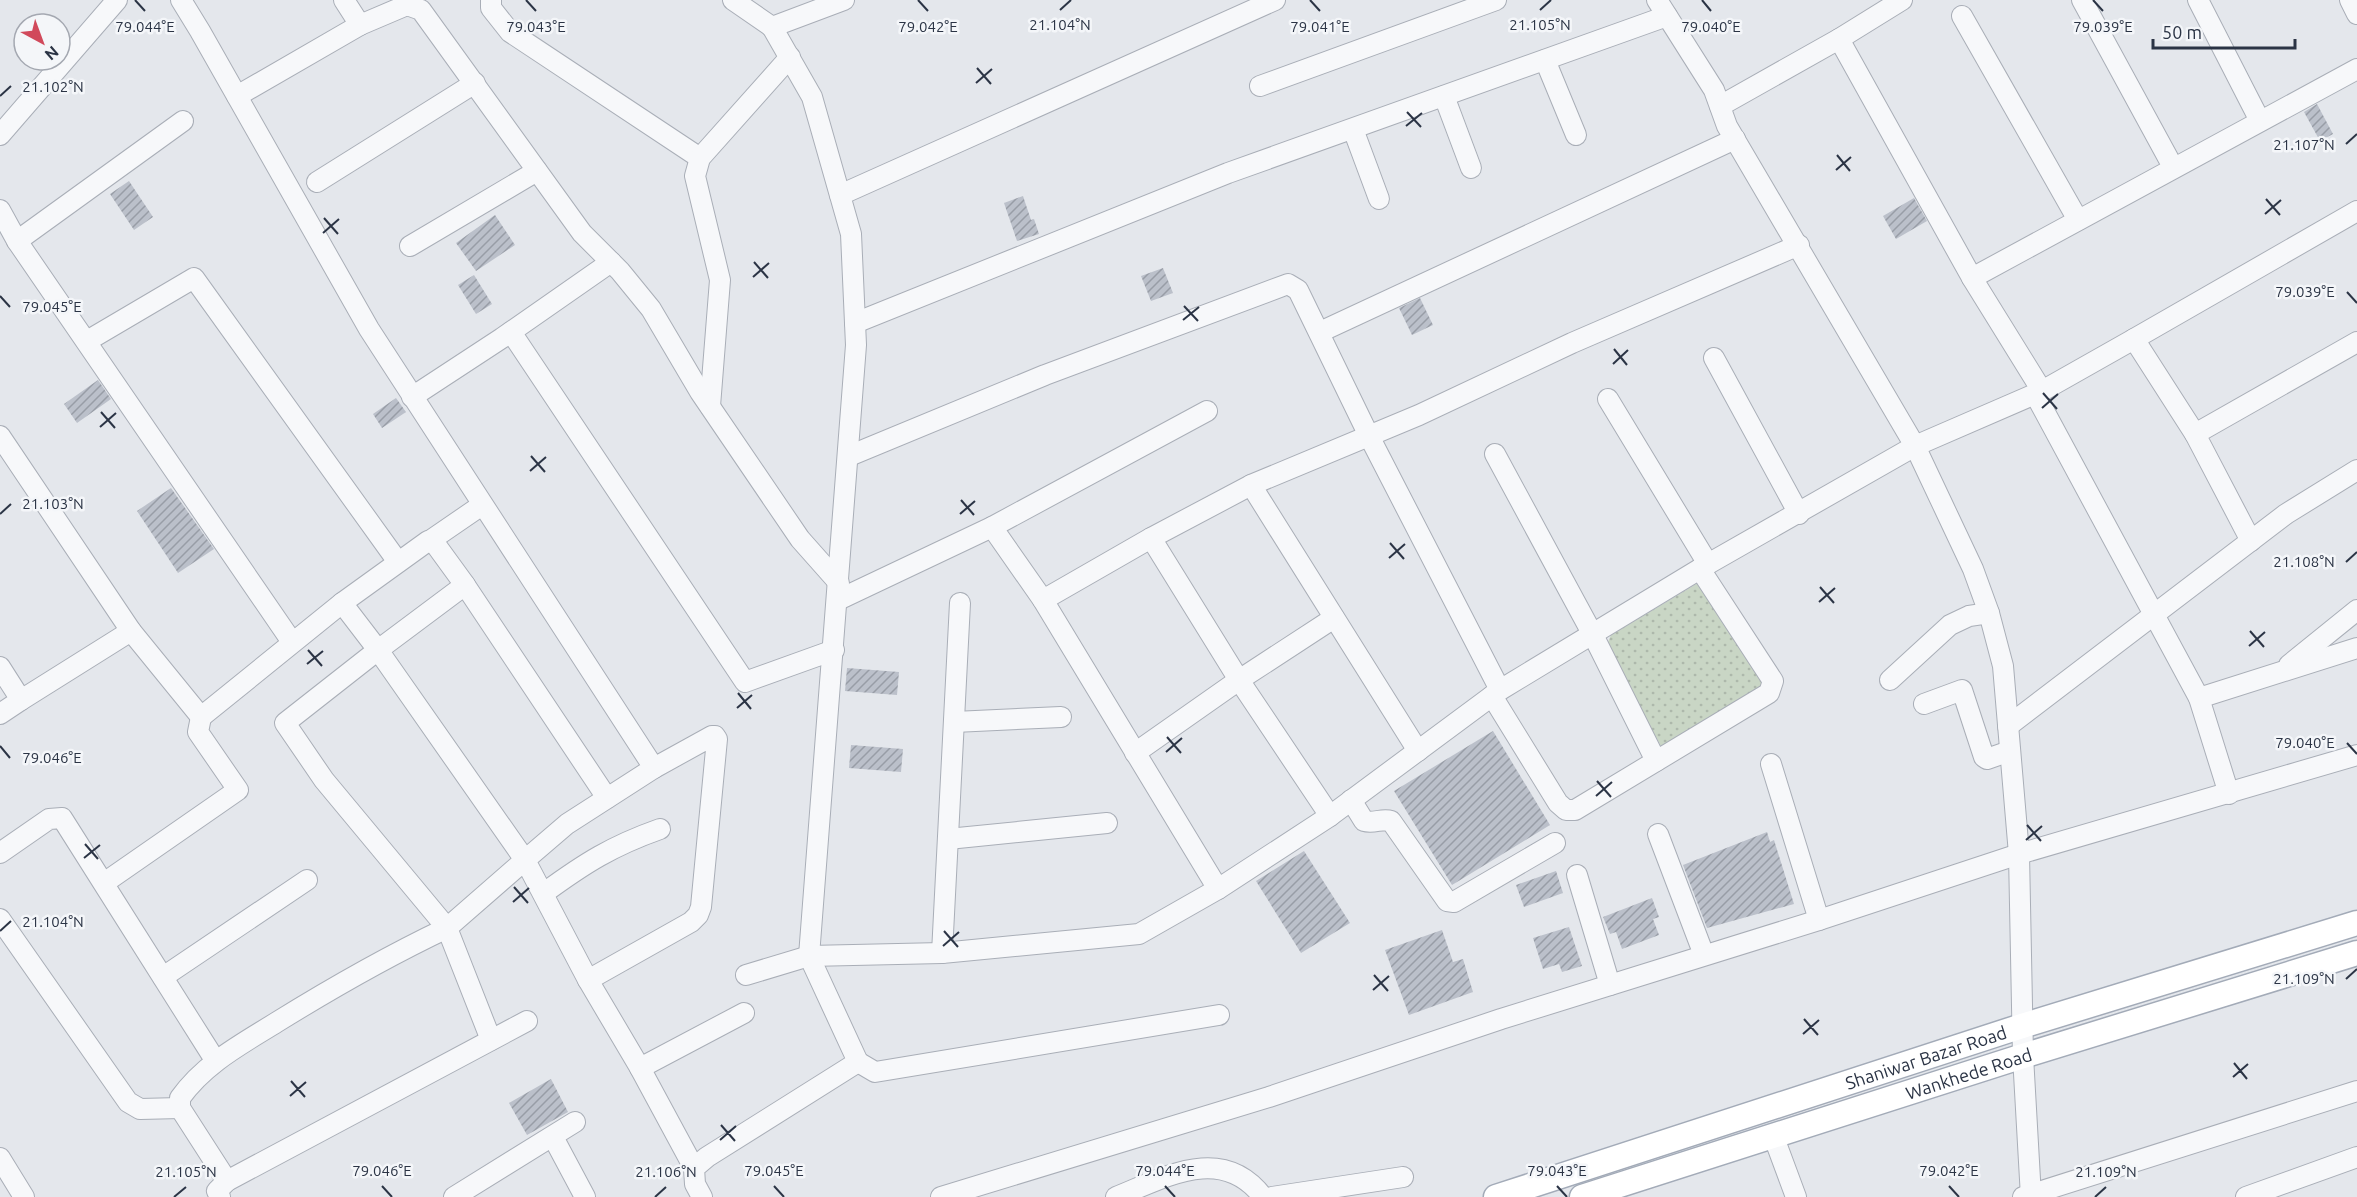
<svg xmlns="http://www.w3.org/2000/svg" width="2357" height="1197" font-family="Ubuntu,sans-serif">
<defs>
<pattern id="green-dots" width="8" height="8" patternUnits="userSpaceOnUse" patternTransform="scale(1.5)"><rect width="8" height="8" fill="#c9d6c5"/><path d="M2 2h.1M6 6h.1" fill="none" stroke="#adb8ab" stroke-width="1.8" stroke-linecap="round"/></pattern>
<pattern id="building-hatch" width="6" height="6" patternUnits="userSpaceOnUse" patternTransform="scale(1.5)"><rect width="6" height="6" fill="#bbc0ca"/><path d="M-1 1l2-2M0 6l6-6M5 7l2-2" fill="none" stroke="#989da6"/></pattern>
</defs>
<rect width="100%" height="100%" fill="#e4e7ec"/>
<path fill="url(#green-dots)" d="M 1698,583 L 1758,668 L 1764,687 L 1662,748 L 1609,652 L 1608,642 L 1611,635 Z"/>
<g fill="url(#building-hatch)">
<path d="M 2317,104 L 2333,134 L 2320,141 L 2304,112 Z"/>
<path d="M 129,181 L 153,217 L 134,230 L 110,194 Z"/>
<path d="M 1023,196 L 1031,220 L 1034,219 L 1039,234 L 1017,241 L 1004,203 Z"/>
<path d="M 1914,198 L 1927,221 L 1896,239 L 1883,216 Z"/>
<path d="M 495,215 L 515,245 L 476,271 L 456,243 Z"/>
<path d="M 1163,268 L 1173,293 L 1151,301 L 1141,276 Z"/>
<path d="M 474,275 L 492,304 L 476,314 L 458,285 Z"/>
<path d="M 1420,298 L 1433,325 L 1412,335 L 1399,308 Z"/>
<path d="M 98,380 L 111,399 L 77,423 L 64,404 Z"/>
<path d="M 396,398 L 406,412 L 382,428 L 373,414 Z"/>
<path d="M 171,488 L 214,549 L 178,573 L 137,511 Z"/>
<path d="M 847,668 L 899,672 L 897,695 L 845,691 Z"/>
<path d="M 1493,731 L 1550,825 L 1452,885 L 1394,791 Z"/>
<path d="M 851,745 L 903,749 L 901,772 L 849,768 Z"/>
<path d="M 1767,832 L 1770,842 L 1774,840 L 1794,904 L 1707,928 L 1683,865 Z"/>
<path d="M 1304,851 L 1350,923 L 1301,953 L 1256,881 Z"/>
<path d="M 1556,871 L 1563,893 L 1524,907 L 1516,885 Z"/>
<path d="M 1652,898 L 1659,917 L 1653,919 L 1659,935 L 1622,949 L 1616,932 L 1610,934 L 1603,917 Z"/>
<path d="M 1569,927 L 1582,966 L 1562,972 L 1559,964 L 1543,969 L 1533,938 Z"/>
<path d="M 1442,930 L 1453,962 L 1463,959 L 1473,992 L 1409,1015 L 1385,950 Z"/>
<path d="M 551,1079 L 568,1112 L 527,1135 L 509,1103 Z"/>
</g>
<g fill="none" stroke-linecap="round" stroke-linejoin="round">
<g stroke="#a9aeb7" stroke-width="22">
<g id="minor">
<path d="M 181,0 L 200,31 L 369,329 L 654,768 L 567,824 L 525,860 L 588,980 L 640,1068 L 694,1168"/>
<path d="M 344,0 L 360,25"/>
<path d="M 491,0 L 491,8 L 510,32 L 700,158"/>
<path d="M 733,0 L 772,27 L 844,0"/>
<path d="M 1657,0 L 1714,90 L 1727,126 L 1915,446 L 1973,569 L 1989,613 L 2003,666 L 2019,854 L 2023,1056 L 2031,1197"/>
<path d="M 2082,0 L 2173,167"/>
<path d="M 2198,0 L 2260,121"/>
<path d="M 2350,0 L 2357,14"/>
<path d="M 1962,16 L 2078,220"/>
<path d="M 1839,39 L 1972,278"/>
<path d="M 1545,60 L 1576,135"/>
<path d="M 1260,86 L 1496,0"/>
<path d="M 237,96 L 360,25 L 407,5 L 421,10 L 582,233 L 620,271 L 651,309 L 700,392 L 800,539 L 839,583"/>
<path d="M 1444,96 L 1471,168"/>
<path d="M 1720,106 L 1839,39 L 1902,0"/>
<path d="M 1353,129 L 1379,199"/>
<path d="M 0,135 L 117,0"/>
<path d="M 317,182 L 475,83"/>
<path d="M 840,195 L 1275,0"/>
<path d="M 0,210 L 17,241 L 292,642"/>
<path d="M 17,241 L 183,121"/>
<path d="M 410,246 L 537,171"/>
<path d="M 855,323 L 1228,173 L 1667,16"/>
<path d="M 511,332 L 745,682 L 834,650"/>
<path d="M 1320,332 L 1735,139"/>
<path d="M 87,341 L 194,278 L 398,562"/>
<path d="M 1714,358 L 1799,514"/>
<path d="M 2042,391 L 2134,339"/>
<path d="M 2035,394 L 2199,698"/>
<path d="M 412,397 L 502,338 L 611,262"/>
<path d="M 1608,399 L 1708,564"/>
<path d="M 710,406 L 720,280 L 695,176 L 700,158 L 790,57"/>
<path d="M 2195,434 L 2134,339 L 2357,211"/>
<path d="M 0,436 L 131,631 L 21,700"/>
<path d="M 1495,454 L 1593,635 L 1656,761"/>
<path d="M 849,456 L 1045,375 L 1288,284 L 1298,290 L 1369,436 L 1500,690"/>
<path d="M 1251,485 L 1418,751"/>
<path d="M 992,527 L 1207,411"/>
<path d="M 1151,538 L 1239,680 L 1330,816"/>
<path d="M 431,540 L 482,505"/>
<path d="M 2251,541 L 2195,434 L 2357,342"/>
<path d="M 838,600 L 992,527 L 1043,600 L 1151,538 L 1251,485 L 1419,415 L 1572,343 L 1799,245"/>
<path d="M 1043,600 L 1218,889"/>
<path d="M 342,603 L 378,650 L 465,585 L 607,798"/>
<path d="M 131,631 L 201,717 L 342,603 L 428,541 L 433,541 L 465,585"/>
<path d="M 378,650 L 525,860 L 447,928 L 324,780 L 285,723 Z"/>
<path d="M 2289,665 L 2357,610"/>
<path d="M 0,667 L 21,700 L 0,714"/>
<path d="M 1890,680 L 1950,625 L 1969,616 L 1989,613"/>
<path d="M 1492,696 L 1558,803 L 1566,810 L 1575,810 L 1769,693 L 1773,681 L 1700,569"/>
<path d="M 1924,704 L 1962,690 L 1984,757 L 1987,759 L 2010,751"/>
<path d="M 954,722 L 1061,717"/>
<path d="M 2008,726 L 2286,514 L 2357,470"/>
<path d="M 1135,753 L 1239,680 L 1334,618"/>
<path d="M 1771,764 L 1819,920"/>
<path d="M 2229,794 L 2199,698 L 2357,648"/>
<path d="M 1351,800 L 1364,821 C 1374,824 1382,818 1391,821 L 1447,901 L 1454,902 L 1555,843"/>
<path d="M 1658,834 L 1704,955"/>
<path d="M 948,839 L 1107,823"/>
<path d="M 0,853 L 49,819 L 62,818 L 215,1060"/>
<path d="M 1577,875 L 1610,985"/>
<path d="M 104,883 L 238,790 L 198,732 L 201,717"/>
<path d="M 544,893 C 585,863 612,846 660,829"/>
<path d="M 0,919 L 128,1102 L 140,1109 L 180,1108"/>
<path d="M 942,953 L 960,603"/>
<path d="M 746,975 L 809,956 L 942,953 L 1139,934 L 1218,889 L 1330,816 L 1500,690 L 1708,564 L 1915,446 L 2042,391 L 1972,278 L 2357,69"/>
<path d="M 163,977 L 307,880"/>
<path d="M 588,980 L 691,922 L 698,915 L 701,907 L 717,739 L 715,736 L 712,736 L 654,768"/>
<path d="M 858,1062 L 875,1072 L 1219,1015"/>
<path d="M 640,1068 L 744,1013"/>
<path d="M 1773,1135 L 1796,1197"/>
<path d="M 553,1137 L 585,1197"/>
<path d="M 0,1158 L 24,1197"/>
<path d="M 227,1181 L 180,1108 L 180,1098 C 205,1063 242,1044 277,1022 C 332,988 388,956 447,928 L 491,1040"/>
<path d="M 220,1197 L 217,1191 L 227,1181 L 527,1021"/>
<path d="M 454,1197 L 575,1122"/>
<path d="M 702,1197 L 695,1184 L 694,1168 L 707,1157 L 858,1062 L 809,956 L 856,345 L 851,234 L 812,97 L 772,27"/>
<path d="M 941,1197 L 1269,1097 L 1501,1019 L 1819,920 L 2019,854 L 2357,755"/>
<path d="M 1116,1197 C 1164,1178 1222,1143 1263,1197"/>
<path d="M 1272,1197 L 1403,1177"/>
<path d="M 2023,1197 L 2357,1091"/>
<path d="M 2246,1197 L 2357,1157"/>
</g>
</g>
<g stroke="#a3abb8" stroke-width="27">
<g id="major">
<path id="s1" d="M 1496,1197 L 2022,1026 L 2357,923"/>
<path id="s2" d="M 1582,1197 L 2023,1056 L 2357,953"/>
</g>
</g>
<use href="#minor" stroke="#f7f8fa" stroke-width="20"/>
<use href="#major" stroke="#fff" stroke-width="24"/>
</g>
<path fill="none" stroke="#2b3445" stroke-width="2" d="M 135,0 L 145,11M 526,0 L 536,11M 918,0 L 928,11M 1310,0 L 1320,11M 1702,0 L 1711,11M 2093,0 L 2103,11M 1060,10 L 1071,0M 1540,10 L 1551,0M 977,68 L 991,84M 976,83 L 992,69M 0,96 L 11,86M 1407,112 L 1421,127M 1406,126 L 1422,113M 2346,144 L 2357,134M 1837,155 L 1850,171M 1836,170 L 1851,157M 2266,199 L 2280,215M 2265,214 L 2281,200M 324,218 L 338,234M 323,233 L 339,219M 754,262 L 768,278M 753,277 L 769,263M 2347,292 L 2357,303M 0,296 L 10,307M 1184,306 L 1198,321M 1183,320 L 1199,307M 1614,349 L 1627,365M 1613,364 L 1628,350M 2043,393 L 2057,409M 2042,408 L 2058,394M 101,412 L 115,428M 100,427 L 116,413M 531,456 L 545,472M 530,471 L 546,457M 961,500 L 974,515M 0,514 L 11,504M 960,514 L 975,501M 1390,543 L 1404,559M 1389,558 L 1405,544M 2346,562 L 2357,552M 1820,587 L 1834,603M 1819,602 L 1835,588M 2250,631 L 2264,647M 2249,646 L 2265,632M 308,650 L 322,666M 307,664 L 323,651M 738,693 L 751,709M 737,708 L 752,695M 1167,737 L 1181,753M 2347,743 L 2357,754M 0,746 L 10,758M 1166,752 L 1182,738M 1597,781 L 1611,797M 1596,796 L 1612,782M 2027,825 L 2041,841M 2026,840 L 2042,826M 85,844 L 98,859M 84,858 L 100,845M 514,887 L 528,903M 513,902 L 529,888M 0,931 L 11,921M 944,931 L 958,947M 943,946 L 959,932M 1374,975 L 1388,991M 2346,979 L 2357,969M 1373,990 L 1389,976M 1804,1019 L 1818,1035M 1803,1034 L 1819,1020M 2234,1063 L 2247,1079M 2233,1077 L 2248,1064M 291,1081 L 305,1097M 290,1096 L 306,1082M 721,1125 L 735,1141M 720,1140 L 736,1126M 382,1186 L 392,1197M 774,1186 L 784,1197M 1165,1186 L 1175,1197M 1557,1186 L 1567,1197M 1949,1186 L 1959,1197M 174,1197 L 186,1187M 655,1197 L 666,1187M 2095,1197 L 2106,1187"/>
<g text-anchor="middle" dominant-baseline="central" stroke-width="5" stroke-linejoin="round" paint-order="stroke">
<g font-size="18" fill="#2b3445" stroke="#f4f6f9">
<text stroke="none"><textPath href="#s1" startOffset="452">Shaniwar Bazar Road</textPath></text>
<text stroke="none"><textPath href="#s2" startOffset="406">Wankhede Road</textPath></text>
</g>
</g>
<g font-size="15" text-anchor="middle" fill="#2b3445" stroke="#f4f6f9" stroke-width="5" stroke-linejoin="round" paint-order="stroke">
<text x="1060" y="30">21.104°N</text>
<text x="1540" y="30">21.105°N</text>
<text x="145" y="32">79.044°E</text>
<text x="536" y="32">79.043°E</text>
<text x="928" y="32">79.042°E</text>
<text x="1320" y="32">79.041°E</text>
<text x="1711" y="32">79.040°E</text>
<text x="2103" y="32">79.039°E</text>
<text x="53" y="92">21.102°N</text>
<text x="2304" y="150">21.107°N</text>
<text x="2305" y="297">79.039°E</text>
<text x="52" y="312">79.045°E</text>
<text x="53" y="509">21.103°N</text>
<text x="2304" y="567">21.108°N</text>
<text x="2305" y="748">79.040°E</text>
<text x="52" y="763">79.046°E</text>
<text x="53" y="927">21.104°N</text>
<text x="2304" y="984">21.109°N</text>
<text x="382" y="1176">79.046°E</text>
<text x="774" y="1176">79.045°E</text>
<text x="1165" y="1176">79.044°E</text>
<text x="1557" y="1176">79.043°E</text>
<text x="1949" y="1176">79.042°E</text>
<text x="186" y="1177">21.105°N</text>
<text x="666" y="1177">21.106°N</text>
<text x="2106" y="1177">21.109°N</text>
</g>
<g transform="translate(42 42) rotate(139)"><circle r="28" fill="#f4f6f9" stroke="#a4a8b1" stroke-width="1.5"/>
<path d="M0-4.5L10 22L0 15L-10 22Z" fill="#d1495b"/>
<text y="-9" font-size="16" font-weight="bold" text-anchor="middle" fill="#2b3445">N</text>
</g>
<path d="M2153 39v9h142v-9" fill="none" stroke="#2b3445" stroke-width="3"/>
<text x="2162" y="39" font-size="18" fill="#2b3445" stroke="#f4f6f9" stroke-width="4.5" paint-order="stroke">50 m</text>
</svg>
